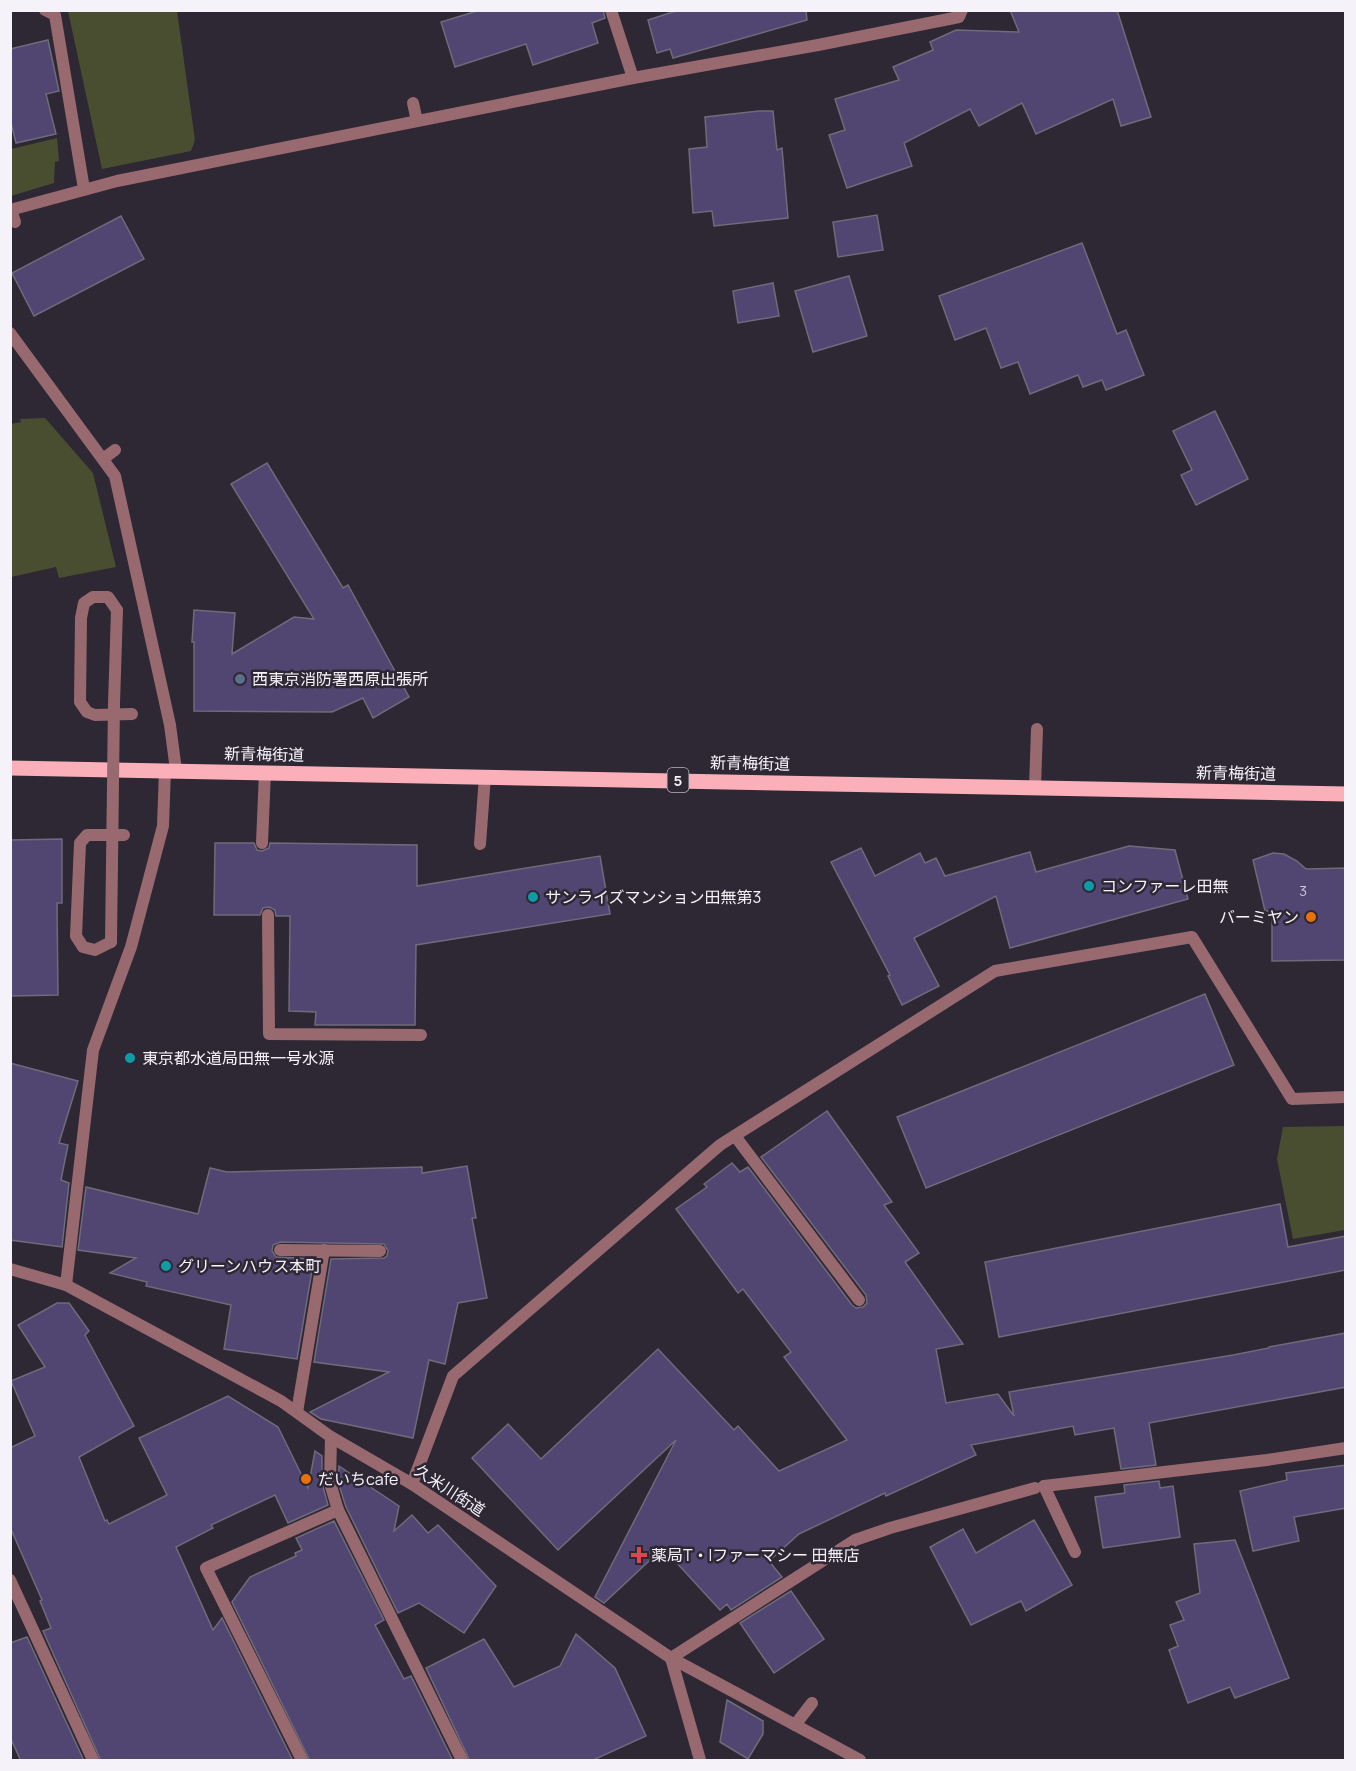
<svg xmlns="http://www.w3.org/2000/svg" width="1356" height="1771" font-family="Manrope,'Noto Sans JP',sans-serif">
<rect width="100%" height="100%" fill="#2e2734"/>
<g fill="#494e30">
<path d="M 68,11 L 177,11 L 195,140 L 191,151 L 102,169 Z"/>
<path d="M 57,138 L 59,161 L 55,162 L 54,183 L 11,196 L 11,149 Z"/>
<path d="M 45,418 L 93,473 L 116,567 L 59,578 L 56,567 L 11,577 L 11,424 L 21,422 L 20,419 Z"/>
<path d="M 1345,1126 L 1345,1230 L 1293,1239 L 1277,1159 L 1283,1127 Z"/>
</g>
<g fill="#514671" stroke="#6e6b7b" stroke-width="1.5">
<path d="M 603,10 L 605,18 L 592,23 L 598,43 L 533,65 L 526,44 L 455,67 L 441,22 L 477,11 Z"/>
<path d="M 679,10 L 806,10 L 807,20 L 673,58 L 670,49 L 657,53 L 648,20 Z"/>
<path d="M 1010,10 L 1117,10 L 1151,117 L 1121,126 L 1113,99 L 1036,134 L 1022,103 L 979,126 L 970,109 L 904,143 L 912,166 L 847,188 L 829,135 L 845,130 L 835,99 L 899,80 L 893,67 L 933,50 L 930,42 L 956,30 L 1019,32 Z"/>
<path d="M 48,40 L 59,91 L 46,94 L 56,134 L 16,143 L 10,119 L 10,49 Z"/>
<path d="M 759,111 L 773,111 L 777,150 L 782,148 L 788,218 L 714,226 L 712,211 L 693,213 L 689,149 L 707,147 L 705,117 Z"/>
<path d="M 877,215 L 883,250 L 838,257 L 833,222 Z"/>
<path d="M 121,216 L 144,259 L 34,316 L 12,273 Z"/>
<path d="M 1082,243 L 1117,334 L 1126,330 L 1144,375 L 1106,390 L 1102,380 L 1083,387 L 1078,375 L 1030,394 L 1018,362 L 1001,368 L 986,328 L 955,340 L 939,296 Z"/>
<path d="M 849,276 L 867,336 L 813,352 L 795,291 Z"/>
<path d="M 773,283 L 779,316 L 738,323 L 733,291 Z"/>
<path d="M 1215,411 L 1248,479 L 1196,505 L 1181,475 L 1192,470 L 1173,431 Z"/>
<path d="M 267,463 L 343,588 L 348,585 L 409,697 L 373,718 L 363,698 L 332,712 L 194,711 L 194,642 L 192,642 L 194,610 L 235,613 L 232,654 L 294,617 L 314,619 L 231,484 Z"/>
<path d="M 62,839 L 62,903 L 57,903 L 58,995 L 10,996 L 10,840 Z"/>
<path d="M 215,843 L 254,843 L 257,850 L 262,851 L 269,848 L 270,843 L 417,845 L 417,886 L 600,856 L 610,914 L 416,945 L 415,1025 L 315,1025 L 316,1012 L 289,1011 L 290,916 L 276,916 L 275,910 L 269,907 L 263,908 L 260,915 L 214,915 Z"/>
<path d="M 1129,846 L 1175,850 L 1188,899 L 1010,948 L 996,896 L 914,938 L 939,986 L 902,1005 L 888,976 L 890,975 L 831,862 L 861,848 L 875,876 L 920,853 L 925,863 L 936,858 L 945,876 L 1030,852 L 1036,872 Z"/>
<path d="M 1273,853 L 1284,854 L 1297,861 L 1306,869 L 1346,868 L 1346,960 L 1272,961 L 1272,911 L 1265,911 L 1253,860 Z"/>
<path d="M 1205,994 L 1234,1065 L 926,1188 L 897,1117 Z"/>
<path d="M 10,1063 L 78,1081 L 59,1143 L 68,1145 L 61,1180 L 69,1183 L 62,1247 L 10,1240 Z"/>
<path d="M 827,1111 L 892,1202 L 884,1205 L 919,1253 L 905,1262 L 963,1344 L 936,1349 L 946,1403 L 998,1394 L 1014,1416 L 1009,1392 L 1233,1355 L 1269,1348 L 1269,1347 L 1346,1333 L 1346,1387 L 1149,1423 L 1156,1465 L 1121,1469 L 1114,1428 L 1075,1435 L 1073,1426 L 971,1445 L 976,1455 L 886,1496 L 885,1493 L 799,1534 L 769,1561 L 782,1577 L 731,1610 L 727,1604 L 720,1610 L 663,1548 L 604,1603 L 595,1597 L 676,1440 L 558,1550 L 472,1458 L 508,1424 L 541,1459 L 658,1349 L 734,1430 L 738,1426 L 779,1471 L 847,1440 L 784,1357 L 791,1352 L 743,1289 L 738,1293 L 676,1209 L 707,1187 L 704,1184 L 732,1163 L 740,1172 L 748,1167 L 852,1305 L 856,1308 L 863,1307 L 867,1303 L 866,1295 L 761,1157 Z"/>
<path d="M 467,1166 L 476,1218 L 472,1218 L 487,1298 L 458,1303 L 445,1364 L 429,1360 L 413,1438 L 321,1419 L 310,1412 L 389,1372 L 314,1362 L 331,1259 L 384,1258 L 387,1256 L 388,1251 L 384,1244 L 280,1242 L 273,1245 L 272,1251 L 276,1257 L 314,1259 L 297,1359 L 224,1349 L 231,1305 L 146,1286 L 147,1282 L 110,1273 L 136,1258 L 78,1250 L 86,1187 L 198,1214 L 210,1168 L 227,1172 L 422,1167 L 422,1173 Z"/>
<path d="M 1280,1204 L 1288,1247 L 1346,1236 L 1346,1270 L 999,1337 L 985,1262 Z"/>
<path d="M 57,1303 L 69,1303 L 89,1331 L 85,1335 L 134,1426 L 79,1457 L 105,1521 L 107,1520 L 109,1524 L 167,1495 L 139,1438 L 228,1396 L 278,1427 L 308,1488 L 315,1451 L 322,1456 L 322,1483 L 328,1505 L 288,1523 L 275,1495 L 211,1525 L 213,1528 L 176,1547 L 213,1630 L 222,1618 L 293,1761 L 101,1761 L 43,1631 L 51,1628 L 40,1601 L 42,1600 L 10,1527 L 10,1448 L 35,1436 L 11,1381 L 45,1367 L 18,1325 Z"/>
<path d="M 1346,1465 L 1346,1508 L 1294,1517 L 1299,1541 L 1253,1551 L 1240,1491 L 1287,1480 L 1286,1473 Z"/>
<path d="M 339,1466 L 399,1506 L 394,1531 L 412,1515 L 428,1533 L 438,1525 L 496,1586 L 464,1633 L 419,1603 L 398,1613 L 346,1507 L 338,1482 Z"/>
<path d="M 1159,1481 L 1160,1488 L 1173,1486 L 1180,1537 L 1103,1548 L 1095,1497 L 1125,1493 L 1124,1485 Z"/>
<path d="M 1034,1520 L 1072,1585 L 1026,1611 L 1021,1601 L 971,1625 L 930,1547 L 963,1529 L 976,1553 Z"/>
<path d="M 334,1521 L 384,1620 L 375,1625 L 404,1679 L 411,1676 L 453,1761 L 310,1761 L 232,1602 L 250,1577 L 296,1556 L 295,1553 L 302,1550 L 296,1538 Z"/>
<path d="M 1235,1540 L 1289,1678 L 1235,1698 L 1230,1687 L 1188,1703 L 1169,1650 L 1178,1646 L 1170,1625 L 1184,1620 L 1176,1602 L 1200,1593 L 1194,1544 Z"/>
<path d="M 791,1591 L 824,1639 L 774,1673 L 740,1623 Z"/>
<path d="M 576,1634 L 615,1668 L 646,1736 L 591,1761 L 470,1761 L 426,1668 L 484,1639 L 514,1687 L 560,1666 Z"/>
<path d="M 27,1637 L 84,1761 L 21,1761 L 10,1737 L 10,1643 Z"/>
<path d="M 727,1700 L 763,1721 L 763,1734 L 748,1759 L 720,1742 Z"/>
</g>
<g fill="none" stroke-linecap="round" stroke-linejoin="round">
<g stroke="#986a70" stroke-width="12">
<path d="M 45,10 L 55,15 L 84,189"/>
<path d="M 413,103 L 417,121"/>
<path d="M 11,210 L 15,222"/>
<path d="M 103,459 L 115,450"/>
<path d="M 1035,787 L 1037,729"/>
<path d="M 262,843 L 265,772"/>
<path d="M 480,844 L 485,776"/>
<path d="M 268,915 L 269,1034 L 421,1035"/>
<path d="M 735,1136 L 859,1300"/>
<path d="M 280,1250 L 380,1251"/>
<path d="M 1044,1486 L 1075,1552"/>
<path d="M 795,1725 L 812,1703"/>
</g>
<g stroke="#986a70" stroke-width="12">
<path d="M 117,610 L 108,597 L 93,597 L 84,603 L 81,618 L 80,702 L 87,712 L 95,715 L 132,714"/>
<path d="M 111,942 L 95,950 L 83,947 L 76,936 L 80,843 L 87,835 L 124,835"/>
</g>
<g stroke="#986a70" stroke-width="12">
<path d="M 611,10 L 633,78"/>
<path d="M 10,210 L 117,181 L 633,78 L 818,45 L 959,17 L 962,10"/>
<path d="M 10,333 L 115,476 L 170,725 L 176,770"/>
<path d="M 10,1269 L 66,1285 L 281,1401 L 331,1437 L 412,1484 L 671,1658 L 860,1760"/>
<path d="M 66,1285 L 93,1050 L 131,947 L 163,826 L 165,770"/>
<path d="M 297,1412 L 324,1250"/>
<path d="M 331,1437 L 330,1483 L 338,1510 L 462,1760"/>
<path d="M 412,1484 L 453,1376 L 720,1145 L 995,971 L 1192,937 L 1292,1099 L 1346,1097"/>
<path d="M 1044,1486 L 1267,1460 L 1346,1448"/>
<path d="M 10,1580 L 93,1760"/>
<path d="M 302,1760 L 206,1568 L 338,1510"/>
<path d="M 700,1760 L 671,1658 L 855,1540 L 890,1528 L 1035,1488"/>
</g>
<path stroke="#faafb9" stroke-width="15" d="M 10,768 L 1346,794"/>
<path stroke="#986a70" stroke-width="12" d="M 111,942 L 114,704 L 117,610"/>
</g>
<circle fill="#5c6f8a" stroke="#2e2734" stroke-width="2" cx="240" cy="679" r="6"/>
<g fill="#0f9aa8" stroke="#2e2734" stroke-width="2">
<circle cx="1089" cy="886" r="6"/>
<circle cx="533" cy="897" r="6"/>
<circle cx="130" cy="1058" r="6"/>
<circle cx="166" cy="1266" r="6"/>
</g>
<g fill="#e8710a" stroke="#2e2734" stroke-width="2">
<circle cx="1311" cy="917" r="6"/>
<circle cx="306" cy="1479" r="6"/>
</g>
<path fill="#e0444e" stroke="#2e2734" stroke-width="2" d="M636 1546h6v6h6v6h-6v6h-6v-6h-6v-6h6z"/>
<g text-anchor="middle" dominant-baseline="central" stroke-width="5" stroke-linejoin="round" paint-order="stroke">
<g font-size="14" fill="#cdc7d8">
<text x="1303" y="890">3</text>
</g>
<rect fill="#2e2734" stroke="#bab5bf" stroke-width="1.5" x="667.5" y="768" width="21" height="24" rx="4.5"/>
<g font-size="15" font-weight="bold" fill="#f6f2fa">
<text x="678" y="780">5</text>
</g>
<g font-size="16" fill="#f6f2fa" stroke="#2e2734" text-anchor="start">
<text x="252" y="679">西東京消防署西原出張所</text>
<text x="1101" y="886">コンファーレ田無</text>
<text x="545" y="897">サンライズマンション田無第3</text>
<text x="1299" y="917" text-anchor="end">バーミヤン</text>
<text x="142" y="1058">東京都水道局田無一号水源</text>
<text x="178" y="1266">グリーンハウス本町</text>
<text x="318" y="1479">だいちcafe</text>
<text x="651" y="1555">薬局T・Iファーマシー 田無店</text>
</g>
<g font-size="16" fill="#f6f2fa" stroke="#2e2734">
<text transform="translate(264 754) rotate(1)">新青梅街道</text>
<text transform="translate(750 763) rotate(1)">新青梅街道</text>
<text transform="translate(1236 773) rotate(1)">新青梅街道</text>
<text transform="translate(450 1490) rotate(33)">久米川街道</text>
</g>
</g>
<rect width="1356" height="1771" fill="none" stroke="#f6f2fa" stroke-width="24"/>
</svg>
